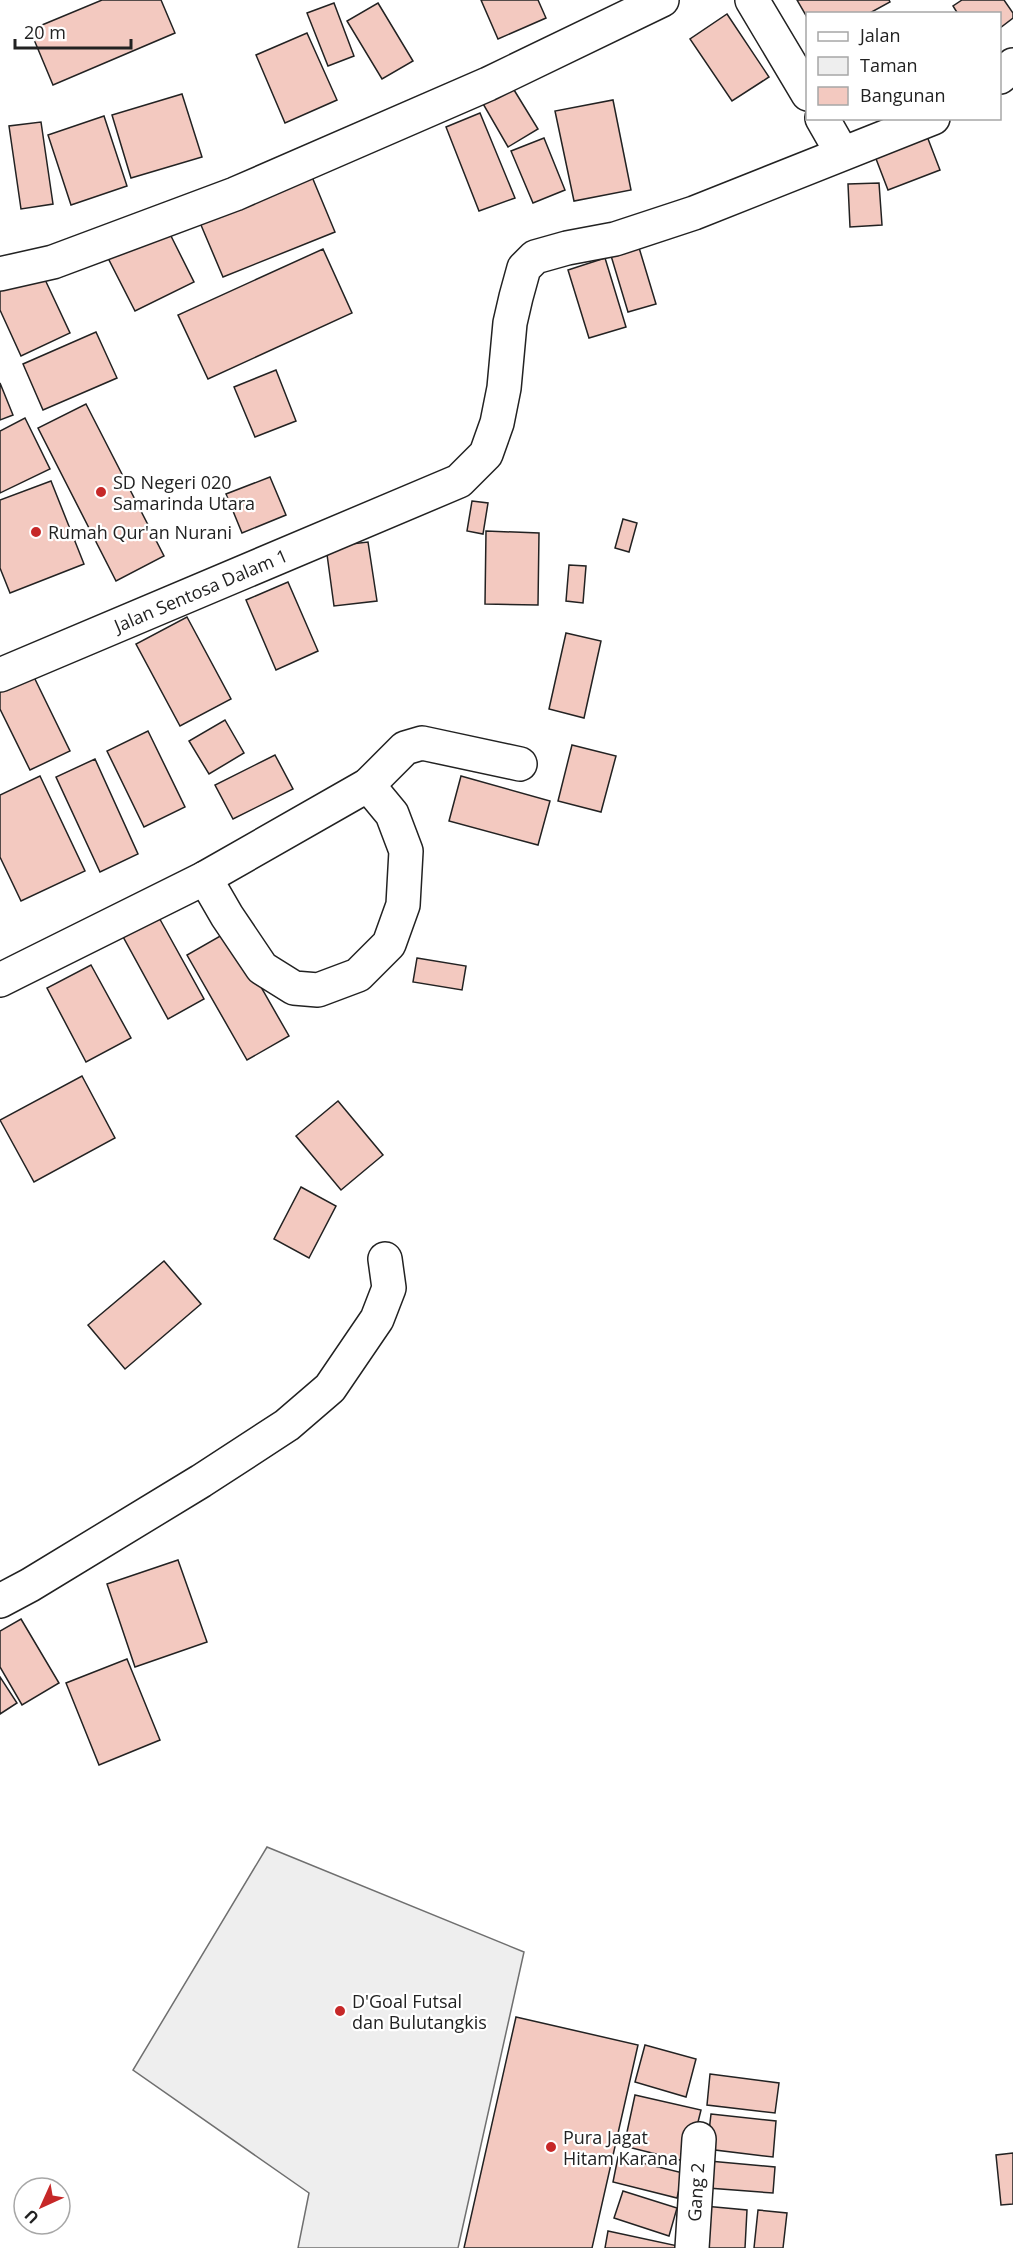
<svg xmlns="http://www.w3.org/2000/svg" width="1013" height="2248" font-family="'Open Sans',sans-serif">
<rect width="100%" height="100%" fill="#fff"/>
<path fill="#eee" stroke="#6f6f6f" stroke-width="1.5" d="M 267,1847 L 524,1952 L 458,2248 L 298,2248 L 309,2193 L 133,2070 Z"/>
<g fill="#f3c9c0" stroke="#222" stroke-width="1.5">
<path d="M 102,0 L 161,0 L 175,33 L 53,85 L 30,30 Z"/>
<path d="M 481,0 L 538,0 L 546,18 L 498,39 Z"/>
<path d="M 797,0 L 889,0 L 890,2 L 868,14 L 808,14 L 808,19 Z"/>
<path d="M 962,0 L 1004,0 L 1013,13 L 1013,18 L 1000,28 L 1000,14 L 958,14 L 953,6 Z"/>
<path d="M 334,3 L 354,56 L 328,66 L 307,13 Z"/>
<path d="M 378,3 L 413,61 L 382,79 L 347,21 Z"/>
<path d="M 727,14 L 769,77 L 732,101 L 690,39 Z"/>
<path d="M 307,33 L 337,100 L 285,123 L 256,55 Z"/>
<path d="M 511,85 L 538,129 L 508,147 L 482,102 Z"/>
<path d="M 182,94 L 202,157 L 131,178 L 112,115 Z"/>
<path d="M 613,100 L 631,190 L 574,201 L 555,111 Z"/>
<path d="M 480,113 L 515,198 L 479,211 L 446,127 Z"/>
<path d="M 104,116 L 127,186 L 71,205 L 48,135 Z"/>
<path d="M 41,122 L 53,204 L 21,209 L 9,126 Z"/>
<path d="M 925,131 L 940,170 L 888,190 L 873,151 Z"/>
<path d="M 544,138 L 565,190 L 533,203 L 511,151 Z"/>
<path d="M 310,172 L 335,232 L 223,277 L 198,218 Z"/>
<path d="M 879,183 L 882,225 L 850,227 L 848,184 Z"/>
<path d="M 167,228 L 194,282 L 135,311 L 108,258 Z"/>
<path d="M 637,241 L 656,304 L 628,312 L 609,249 Z"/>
<path d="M 323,249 L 352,313 L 208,379 L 178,315 Z"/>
<path d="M 605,258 L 626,327 L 589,338 L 568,270 Z"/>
<path d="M 41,271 L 70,333 L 21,356 L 0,310 L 0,290 Z"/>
<path d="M 96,332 L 117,378 L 43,410 L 23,364 Z"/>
<path d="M 276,370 L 296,421 L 255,437 L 234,387 Z"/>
<path d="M 0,383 L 13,415 L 0,420 Z"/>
<path d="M 86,404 L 164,556 L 116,581 L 38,428 Z"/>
<path d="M 25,418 L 50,469 L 0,493 L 0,431 Z"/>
<path d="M 270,477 L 286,515 L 242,533 L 226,494 Z"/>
<path d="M 51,481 L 84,564 L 10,593 L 0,568 L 0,500 Z"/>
<path d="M 472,501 L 488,503 L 483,534 L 467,531 Z"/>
<path d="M 623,519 L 637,523 L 629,552 L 615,548 Z"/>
<path d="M 486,531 L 539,533 L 538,605 L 485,604 Z"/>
<path d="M 368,542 L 377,601 L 334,606 L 326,547 Z"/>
<path d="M 569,565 L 586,566 L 583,603 L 566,601 Z"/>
<path d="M 288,582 L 318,651 L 276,670 L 246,600 Z"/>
<path d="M 187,617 L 231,699 L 180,726 L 136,644 Z"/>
<path d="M 566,633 L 601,641 L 584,718 L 549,709 Z"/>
<path d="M 32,673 L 70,751 L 30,770 L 0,709 L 0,688 Z"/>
<path d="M 225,720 L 244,753 L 209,774 L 189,741 Z"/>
<path d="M 148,731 L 185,807 L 144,827 L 107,751 Z"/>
<path d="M 572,745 L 616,756 L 601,812 L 558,801 Z"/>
<path d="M 275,755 L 293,789 L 233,819 L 215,785 Z"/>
<path d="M 95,759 L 138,854 L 100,872 L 56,777 Z"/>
<path d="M 40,776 L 85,871 L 21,901 L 0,857 L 0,795 Z"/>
<path d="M 461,776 L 550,801 L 538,845 L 449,821 Z"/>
<path d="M 157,914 L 204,999 L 168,1019 L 121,933 Z"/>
<path d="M 229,931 L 289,1036 L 247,1060 L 187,955 Z"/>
<path d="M 417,958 L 466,966 L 462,990 L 413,982 Z"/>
<path d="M 91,965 L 131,1038 L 86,1062 L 47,988 Z"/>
<path d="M 82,1076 L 115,1138 L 34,1182 L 0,1120 Z"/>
<path d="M 338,1101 L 383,1155 L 341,1190 L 296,1136 Z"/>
<path d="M 301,1187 L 336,1206 L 309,1258 L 274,1239 Z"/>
<path d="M 164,1261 L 201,1304 L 125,1369 L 88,1325 Z"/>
<path d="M 178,1560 L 207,1642 L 135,1667 L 107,1584 Z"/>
<path d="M 21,1619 L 59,1683 L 22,1705 L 0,1667 L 0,1631 Z"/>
<path d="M 127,1659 L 160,1740 L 99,1765 L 66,1683 Z"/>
<path d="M 0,1677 L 17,1703 L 0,1714 Z"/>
<path d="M 516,2017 L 638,2045 L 592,2248 L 464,2248 Z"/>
<path d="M 645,2045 L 696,2059 L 686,2097 L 635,2082 Z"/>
<path d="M 710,2074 L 779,2083 L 775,2113 L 707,2105 Z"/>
<path d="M 635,2095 L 701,2110 L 688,2162 L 624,2146 Z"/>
<path d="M 711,2114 L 776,2121 L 773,2157 L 707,2149 Z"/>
<path d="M 1013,2153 L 1013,2204 L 1001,2205 L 996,2155 Z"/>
<path d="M 618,2157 L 683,2173 L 677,2198 L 613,2182 Z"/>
<path d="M 709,2161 L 775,2167 L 773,2193 L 708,2188 Z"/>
<path d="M 623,2191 L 677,2208 L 669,2236 L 614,2218 Z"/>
<path d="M 704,2206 L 747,2210 L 745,2248 L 701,2248 Z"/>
<path d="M 758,2210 L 787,2213 L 783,2248 L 754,2248 Z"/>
<path d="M 608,2231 L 678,2246 L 678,2248 L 605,2248 Z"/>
</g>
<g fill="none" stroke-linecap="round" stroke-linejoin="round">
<g stroke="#222" stroke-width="36">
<g id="minor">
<path d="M 752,0 L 808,94"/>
<path d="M 1000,77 L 1013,65"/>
<path d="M 822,118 L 842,153"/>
<path d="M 0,274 L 53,262 L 235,194 L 488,84 L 662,0"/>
<path id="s1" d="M 0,675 L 459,481 L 486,454 L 497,423 L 504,388 L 510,323 L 516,297 L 524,268 L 535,257 L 567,248 L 615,239 L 694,213 L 933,118"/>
<path d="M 205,878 L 227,916 L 262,968 L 294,988 L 318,990 L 358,975 L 389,944 L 403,905 L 406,851 L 392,814 L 368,785"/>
<path d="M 0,980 L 205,878 L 368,785 L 405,748 L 422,743 L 520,764"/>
<path d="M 0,1601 L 30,1585 L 201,1481 L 287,1425 L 330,1388 L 377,1319 L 389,1288 L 385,1259"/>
<path id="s2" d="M 692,2248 L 699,2139"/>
</g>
</g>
<use href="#minor" stroke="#fff" stroke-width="33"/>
</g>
<g fill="#c62828" stroke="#fff" stroke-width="2">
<circle cx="101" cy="492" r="6"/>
<circle cx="36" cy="532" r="6"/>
<circle cx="340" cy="2011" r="6"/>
<circle cx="551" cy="2147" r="6"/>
</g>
<g text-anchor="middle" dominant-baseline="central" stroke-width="4.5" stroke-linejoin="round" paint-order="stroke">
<g font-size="18" fill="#222" stroke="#fff" text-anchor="start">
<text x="113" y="482">SD Negeri 020<tspan x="113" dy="21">Samarinda Utara</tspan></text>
<text x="48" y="532">Rumah Qur'an Nurani</text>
<text x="352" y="2001">D'Goal Futsal<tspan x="352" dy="21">dan Bulutangkis</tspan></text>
<text x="563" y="2137">Pura Jagat<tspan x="563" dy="21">Hitam Karana</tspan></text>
</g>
<g font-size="18" fill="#222" stroke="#fff">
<text stroke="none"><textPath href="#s1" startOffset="218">Jalan Sentosa Dalam 1</textPath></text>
<text stroke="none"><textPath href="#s2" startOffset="56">Gang 2</textPath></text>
</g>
</g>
<rect x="806" y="12" width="195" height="108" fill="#ffffff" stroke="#a7a7a7" stroke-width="1.5"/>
<rect x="818" y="32" width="30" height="9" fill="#ffffff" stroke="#a7a7a7" stroke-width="1.5"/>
<text x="860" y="42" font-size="18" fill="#222222">Jalan</text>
<rect x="818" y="57" width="30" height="18" fill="#eeeeee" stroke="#a7a7a7" stroke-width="1.5"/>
<text x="860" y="72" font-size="18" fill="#222222">Taman</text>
<rect x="818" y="87" width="30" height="18" fill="#f3c9c0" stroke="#a7a7a7" stroke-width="1.5"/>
<text x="860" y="102" font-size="18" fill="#222222">Bangunan</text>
<g transform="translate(42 2206) rotate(225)"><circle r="28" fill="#ffffff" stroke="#a7a7a7" stroke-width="1.5"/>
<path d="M0-4.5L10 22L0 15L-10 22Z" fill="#c62828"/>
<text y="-9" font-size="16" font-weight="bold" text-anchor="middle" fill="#222222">U</text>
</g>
<path d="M15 39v9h116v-9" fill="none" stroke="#222222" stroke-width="3"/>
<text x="24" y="39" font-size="18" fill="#222222" stroke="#ffffff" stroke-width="4.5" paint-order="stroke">20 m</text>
</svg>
